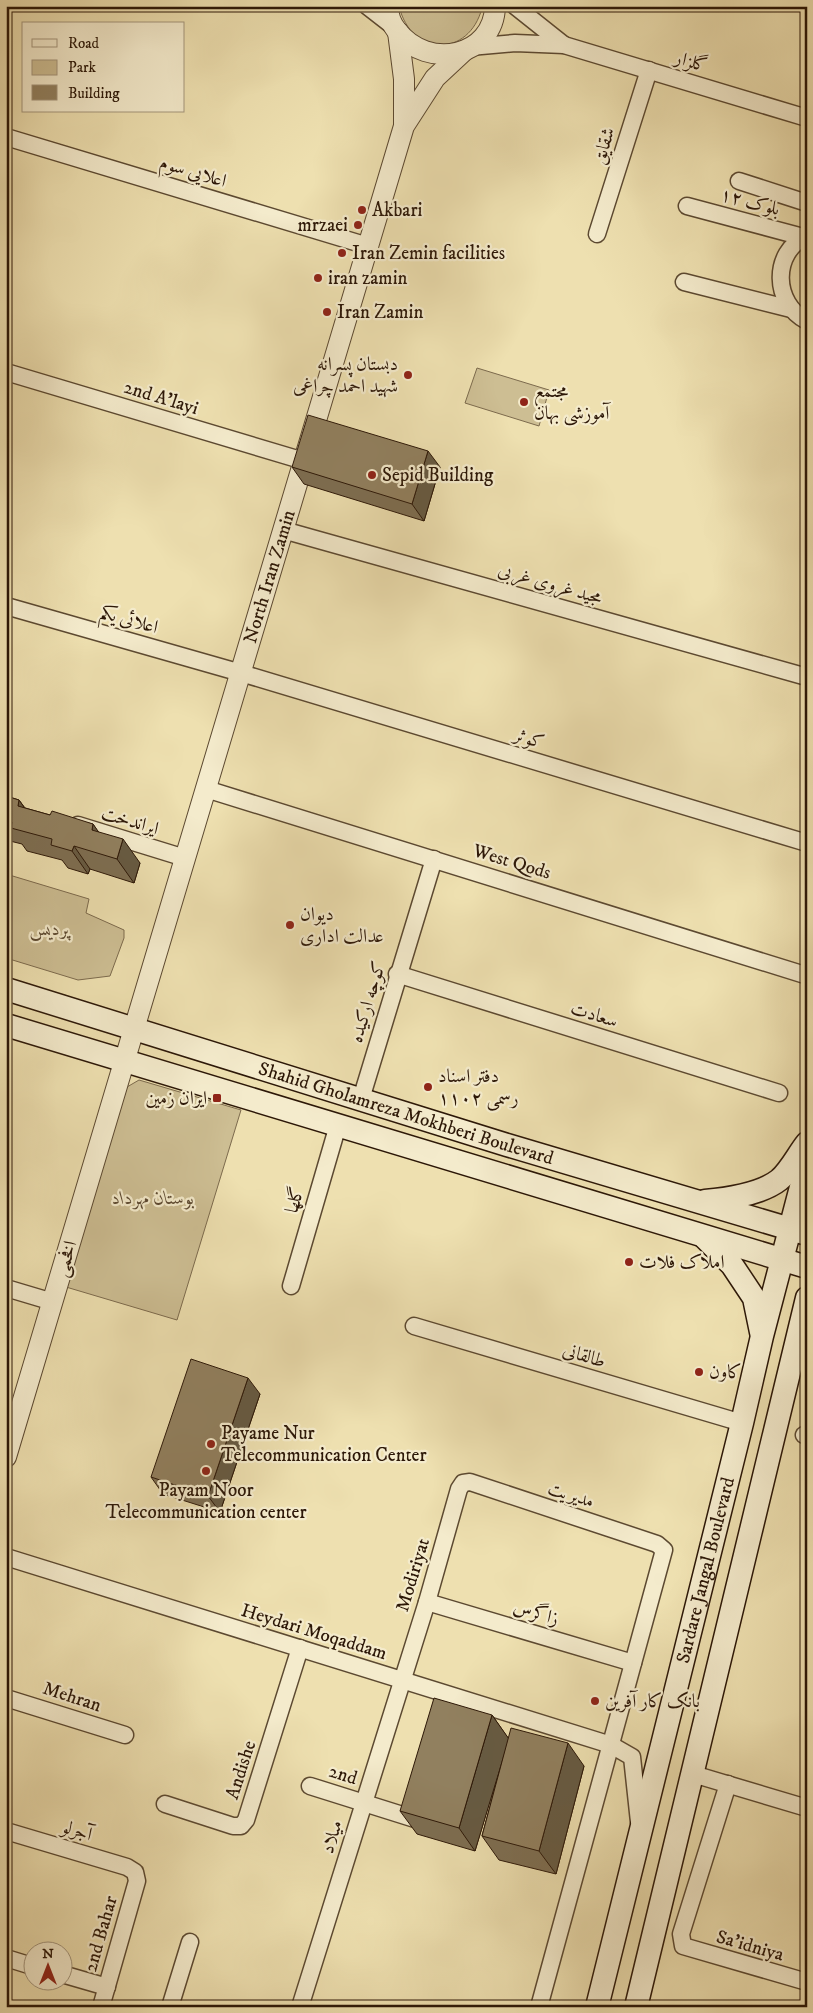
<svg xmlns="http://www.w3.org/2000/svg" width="813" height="2013" font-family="'IM FELL DW Pica',Amiri,serif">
<rect width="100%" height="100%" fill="#eee0b0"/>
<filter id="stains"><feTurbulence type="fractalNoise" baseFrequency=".004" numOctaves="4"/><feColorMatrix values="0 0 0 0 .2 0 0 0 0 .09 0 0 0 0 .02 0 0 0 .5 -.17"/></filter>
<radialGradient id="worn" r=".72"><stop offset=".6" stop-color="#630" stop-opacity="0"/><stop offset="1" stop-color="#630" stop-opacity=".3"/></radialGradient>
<g fill="#cdbe93" stroke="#7c6a4d">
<path d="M 399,6 L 482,6 L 482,8 C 469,58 411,57 399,6 Z"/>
<path d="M 477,368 L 549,390 L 539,426 L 465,403 Z"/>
<path d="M 6,874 L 89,899 L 86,913 L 124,930 L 124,938 L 110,976 L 78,980 L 6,958 Z"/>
<path d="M 139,1080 L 241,1110 L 177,1320 L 66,1287 L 127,1087 Z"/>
</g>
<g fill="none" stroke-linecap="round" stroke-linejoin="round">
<g stroke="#5c4931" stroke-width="19">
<g id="minor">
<path d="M 367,6 L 394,27"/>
<path d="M 515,6 L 564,45"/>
<path d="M 470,47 L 515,43 L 564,45 L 807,118"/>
<path d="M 6,137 L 368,246"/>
<path d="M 739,181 L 807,203"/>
<path d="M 687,206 L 803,237"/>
<path d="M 597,234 L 649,70"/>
<path d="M 807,236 C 771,252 773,304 807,321"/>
<path d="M 684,282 L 791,309"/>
<path d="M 6,372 L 304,461"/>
<path d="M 283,530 L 807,677"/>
<path d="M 6,606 L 241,673 L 807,843"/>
<path d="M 206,789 L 805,975"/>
<path d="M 78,825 L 185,858"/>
<path d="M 397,974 L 779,1093"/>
<path d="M 361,1099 L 434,859"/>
<path d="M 291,1286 L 338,1125"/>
<path d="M 6,1288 L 53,1302"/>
<path d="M 414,1326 L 742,1423"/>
<path d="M 804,1435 L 807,1436"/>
<path d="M 6,1557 L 611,1745 L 632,1757 L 639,1822"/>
<path d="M 427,1602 L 633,1663"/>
<path d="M 6,1698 L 125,1735"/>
<path d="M 693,1774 L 807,1808"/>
<path d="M 728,1784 L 681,1934 L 683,1946 L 807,1982"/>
<path d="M 310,1786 L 415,1819"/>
<path d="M 165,1804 L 233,1826 L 241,1826 L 246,1820 L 300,1648"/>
<path d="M 6,1831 L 127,1867 L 135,1872 L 137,1881 L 101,2007"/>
<path d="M 6,1958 L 32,1966"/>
<path d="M 62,1974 L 107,1987"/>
<path d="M 170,2007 L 190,1942"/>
<path d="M 300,2007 L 427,1602 L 459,1489 L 463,1483 L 470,1482 L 657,1544 L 664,1550 L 539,2007"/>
</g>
</g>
<g stroke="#5c4931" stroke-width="22">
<g id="tertiary">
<path d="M 388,6 C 388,15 392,25 397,31 C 428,71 494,57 495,6"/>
<path d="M 398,32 L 404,79 L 404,125"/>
<path id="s1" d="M 6,1457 L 404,126 L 435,78 L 464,51"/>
</g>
</g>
<g stroke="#2c1707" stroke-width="25">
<g id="secondary">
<path id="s2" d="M 6,989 L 507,1145 L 807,1234"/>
<path d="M 6,1025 L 807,1267"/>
<path d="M 705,1201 C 727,1199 761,1194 779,1180 C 790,1171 798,1154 807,1143"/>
<path d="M 705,1238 L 732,1265 L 754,1298 L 761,1332"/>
<path id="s3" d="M 597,2007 L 742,1423 L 762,1336 L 807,1164"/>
<path d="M 636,2007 L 807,1298"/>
</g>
</g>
<use href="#minor" stroke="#f4ebcc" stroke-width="16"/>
<use href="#tertiary" stroke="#f4ebcc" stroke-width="20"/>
<use href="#secondary" stroke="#f4ebcc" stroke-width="22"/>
</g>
<g fill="#7d6e52" stroke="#2c1707">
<path d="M 292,467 L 440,467 L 424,521 L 304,484 Z"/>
<path d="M 6,796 L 19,800 L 25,808 L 50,815 L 93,824 L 98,832 L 140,863 L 134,883 L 90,869 L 88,874 L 68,868 L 62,860 L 27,851 L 22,844 L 6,840 Z"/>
<path d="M 260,1394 L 220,1512 L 163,1494 L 151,1477 Z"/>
<path d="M 492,1715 L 508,1738 L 584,1766 L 556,1874 L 499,1860 L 482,1836 L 505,1750 L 475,1851 L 417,1834 L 400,1811 Z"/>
</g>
<g fill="#665a42" stroke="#2c1707">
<path d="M 428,451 L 440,467 L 424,521 L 412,504 Z"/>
<path d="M 19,800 L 36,824 L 18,806 Z"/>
<path d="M 93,824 L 110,848 L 92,830 Z"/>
<path d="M 123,839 L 140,863 L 134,883 L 117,859 Z"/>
<path d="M 74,846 L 90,869 L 88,874 L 72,851 Z"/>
<path d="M 248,1378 L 260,1394 L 220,1512 L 208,1496 Z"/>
<path d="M 492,1715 L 509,1739 L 475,1851 L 459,1828 Z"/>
<path d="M 568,1743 L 584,1766 L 556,1874 L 539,1851 Z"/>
</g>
<g fill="#91805f" stroke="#2c1707">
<path d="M 308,415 L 428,451 L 412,504 L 292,467 Z"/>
<path d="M 6,796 L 19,800 L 18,806 L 50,815 L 52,811 L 93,824 L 92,830 L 123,839 L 117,859 L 74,846 L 72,851 L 51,845 L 52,839 L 11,828 L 12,822 L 6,821 Z"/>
<path d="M 191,1359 L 248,1378 L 208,1496 L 151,1477 Z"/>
<path d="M 434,1698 L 492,1715 L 459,1828 L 400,1811 Z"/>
<path d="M 511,1728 L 568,1743 L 539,1851 L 482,1836 Z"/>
</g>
<g fill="#8f2418" stroke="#f4ebcc" stroke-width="2">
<circle cx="362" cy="210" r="5"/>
<circle cx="358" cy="225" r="5"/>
<circle cx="342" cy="253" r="5"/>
<circle cx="318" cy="278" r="5"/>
<circle cx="327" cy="312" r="5"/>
<circle cx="408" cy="375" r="5"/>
<circle cx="524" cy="402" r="5"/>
<circle cx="372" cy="475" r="5"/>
<circle cx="290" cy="925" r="5"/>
<circle cx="428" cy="1087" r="5"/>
<rect x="212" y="1093" width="10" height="10" rx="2.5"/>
<circle cx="629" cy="1262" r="5"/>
<circle cx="699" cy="1372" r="5"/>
<circle cx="211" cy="1444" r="5"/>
<circle cx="206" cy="1471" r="5"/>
<circle cx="595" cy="1701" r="5"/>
</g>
<g text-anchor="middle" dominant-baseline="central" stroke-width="4.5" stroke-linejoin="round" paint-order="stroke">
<g font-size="19" fill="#2c1707" stroke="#f4ebcc">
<text transform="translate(691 62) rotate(17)">گلزار</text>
<text transform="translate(604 146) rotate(-73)">شقایق</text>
<text transform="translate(193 172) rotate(17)">اعلایی سوم</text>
<text transform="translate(750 202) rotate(15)">بلوک ۱۲</text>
<text transform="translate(161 398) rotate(17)">2nd A'layi</text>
<text stroke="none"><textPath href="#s1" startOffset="919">North Iran Zamin</textPath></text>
<text transform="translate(550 584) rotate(16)">مجید غروی غربی</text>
<text transform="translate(129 620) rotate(16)">اعلائی یکم</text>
<text transform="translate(529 739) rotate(17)">کوثر</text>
<text transform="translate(130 821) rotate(17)">ایراندخت</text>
<text transform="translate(512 862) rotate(17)">West Qods</text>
<text transform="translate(368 1002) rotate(-73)">کوچه ارکیده</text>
<text transform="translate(594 1015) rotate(17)">سعادت</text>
<text stroke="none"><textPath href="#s2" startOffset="419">Shahid Gholamreza Mokhberi Boulevard</textPath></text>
<text transform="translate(295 1200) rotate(-74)">گلها</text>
<text transform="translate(66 1259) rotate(-73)">افخمی</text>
<text transform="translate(584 1356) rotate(17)">طالقانی</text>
<text transform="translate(571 1495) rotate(18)">مدیریت</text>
<text stroke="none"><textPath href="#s3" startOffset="450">Sardare Jangal Boulevard</textPath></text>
<text transform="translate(413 1575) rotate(-73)">Modiriyat</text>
<text transform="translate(536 1613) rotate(17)">زاگرس</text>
<text transform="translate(314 1632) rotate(17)">Heydari Moqaddam</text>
<text transform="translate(72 1697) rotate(18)">Mehran</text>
<text transform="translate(241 1770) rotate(-72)">Andishe</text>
<text transform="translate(343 1775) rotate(17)">2nd</text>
<text transform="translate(77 1831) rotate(17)">آجرلو</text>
<text transform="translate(332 1837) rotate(-73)">میلاد</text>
<text transform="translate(101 1934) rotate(-74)">2nd Bahar</text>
<text transform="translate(750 1946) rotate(16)">Sa'idniya</text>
</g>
<g font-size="19" fill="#2c1707" stroke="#f4ebcc" text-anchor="start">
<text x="372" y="210">Akbari</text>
<text x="348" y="225" text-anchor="end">mrzaei</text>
<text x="352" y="253">Iran Zemin facilities</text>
<text x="328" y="278">iran zamin</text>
<text x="337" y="312">Iran Zamin</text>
<text x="398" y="364" text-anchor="end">دبستان پسرانه<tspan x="398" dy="22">شهید احمد چراغی</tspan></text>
<text x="534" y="391">مجتمع<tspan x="534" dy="22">آموزشی بهان</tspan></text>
<text x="382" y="475">Sepid Building</text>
<text x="300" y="914">دیوان<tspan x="300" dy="22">عدالت اداری</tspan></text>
<text x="438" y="1076">دفتر اسناد<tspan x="438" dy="22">رسمی ۱۱۰۲</tspan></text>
<text x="207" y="1098" text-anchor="end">ایران زمین</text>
<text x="639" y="1262">املاک فلات</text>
<text x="709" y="1372">کاون</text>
<text x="221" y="1433">Payame Nur<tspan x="221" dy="22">Telecommunication Center</tspan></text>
<text x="206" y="1490" text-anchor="middle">Payam Noor<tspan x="206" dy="22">Telecommunication center</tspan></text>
<text x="605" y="1701">بانک کار آفرین</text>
</g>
<g font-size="19" font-style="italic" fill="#5c4931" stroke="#f4ebcc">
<text x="49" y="929">پردیس</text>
<text x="153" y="1198">بوستان مهرداد</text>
</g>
</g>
<rect width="813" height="2013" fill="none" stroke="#eee0b0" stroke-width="25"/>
<rect x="8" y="8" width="798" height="1998" fill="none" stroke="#2c1707" stroke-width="2.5"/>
<rect x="12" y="12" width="788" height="1988" fill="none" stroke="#2c1707"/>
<rect x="22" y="22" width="162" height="90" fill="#f4ebcc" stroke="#a4967d"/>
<rect x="32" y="39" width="25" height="8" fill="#f4ebcc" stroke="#a4967d"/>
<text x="68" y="48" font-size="15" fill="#2c1707">Road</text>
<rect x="32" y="60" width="25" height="15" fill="#cdbe93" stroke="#a4967d"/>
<text x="68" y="72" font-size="15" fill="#2c1707">Park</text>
<rect x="32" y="85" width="25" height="15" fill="#91805f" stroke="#a4967d"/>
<text x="68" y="98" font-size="15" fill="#2c1707">Building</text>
<g transform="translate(48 1966)"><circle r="24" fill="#f4ebcc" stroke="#a4967d"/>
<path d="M0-4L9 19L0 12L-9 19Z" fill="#8f2418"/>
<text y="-8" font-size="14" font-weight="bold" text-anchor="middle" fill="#2c1707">N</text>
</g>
<rect width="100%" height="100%" filter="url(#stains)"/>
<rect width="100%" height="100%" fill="url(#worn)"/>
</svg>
